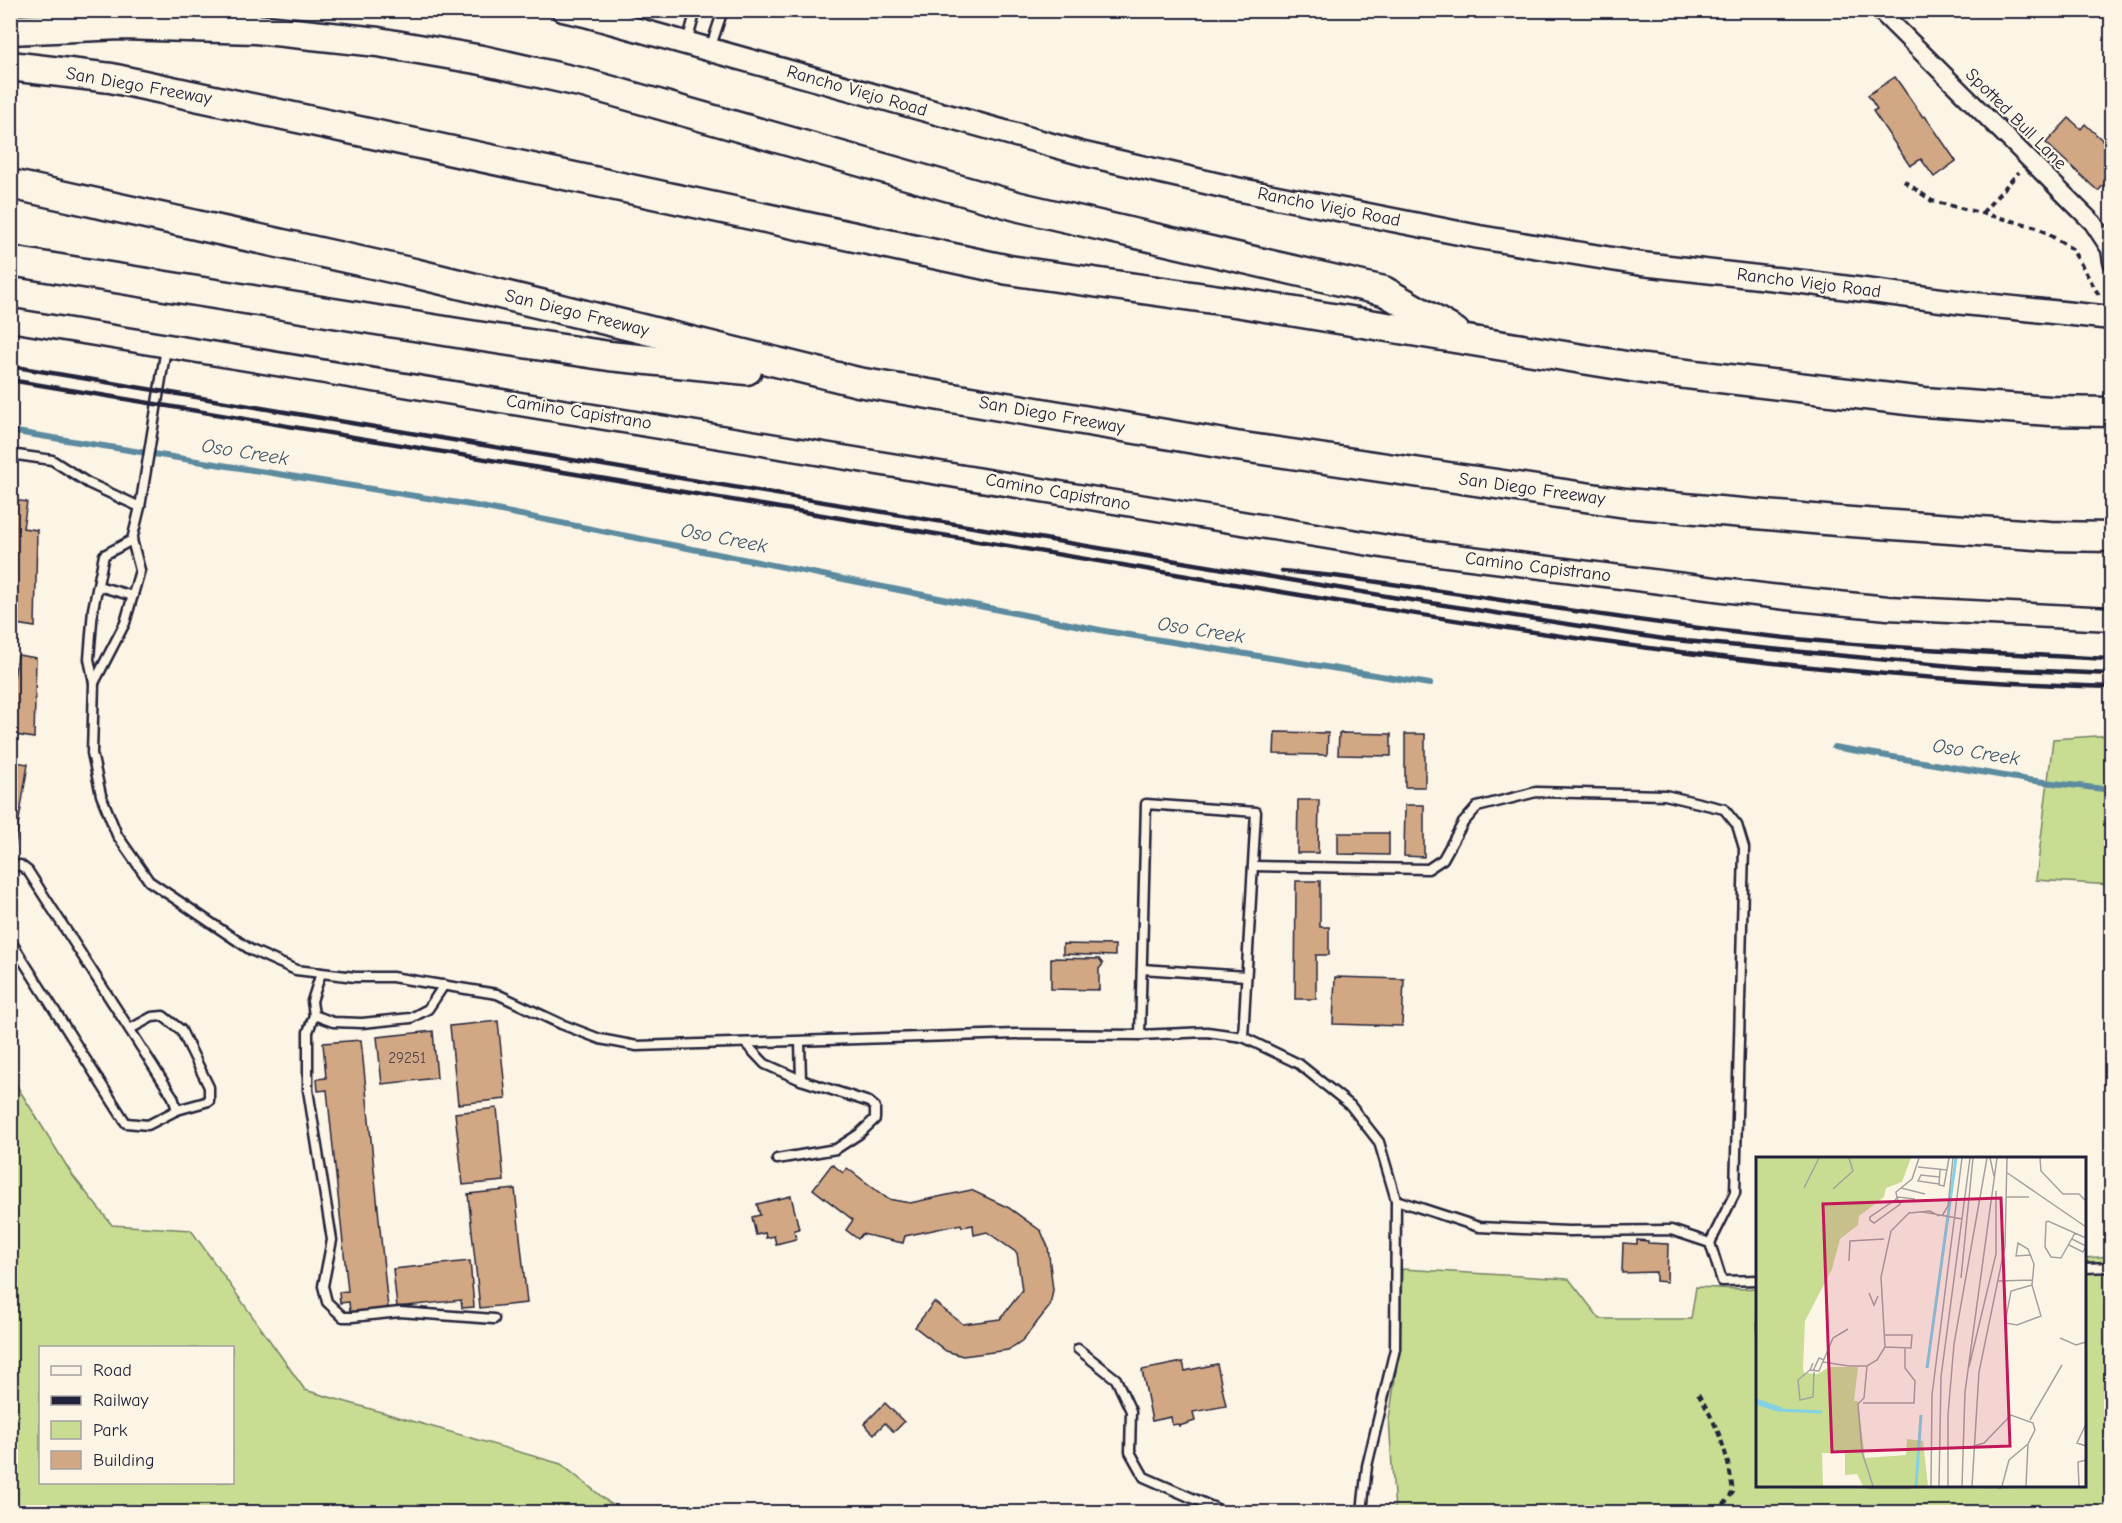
<svg xmlns="http://www.w3.org/2000/svg" width="2122" height="1523" font-family="'Comic Neue',sans-serif">
<rect width="100%" height="100%" fill="#fcf5e5"/>
<filter id="ink" filterUnits="userSpaceOnUse"><feTurbulence type="fractalNoise" baseFrequency=".0167" numOctaves="2"/><feDisplacementMap in="SourceGraphic" scale="12" xChannelSelector="R" yChannelSelector="G"/><feConvolveMatrix kernelMatrix="1 2 1 2 8 2 1 2 1" color-interpolation-filters="sRGB"/></filter>
<g filter="url(#ink)">
<g fill="#c8dd92" stroke="#758066" stroke-width="1.5" fill-rule="evenodd">
<path d="M 2111,735 L 2111,885 L 2036,880 L 2053,739 Z"/>
<path d="M 10,1075 L 73,1176 L 112,1225 L 191,1230 L 305,1390 L 561,1464 L 611,1504 L 631,1512 L 11,1512 ZM 40,1348 L 232,1348 L 232,1482 L 40,1482 Z"/>
<path d="M 2111,1256 L 2111,1512 L 1395,1512 L 1389,1419 L 1400,1345 L 1402,1269 L 1569,1279 L 1600,1319 L 1691,1319 L 1696,1287 L 1740,1289 L 1757,1288 L 1758,1486 L 2084,1486 L 2085,1258 Z"/>
</g>
<g fill="none" stroke-linecap="round" stroke-linejoin="round">
<g stroke="#5c8b9f" stroke-width="6">
<path d="M 10,431 L 471,505 L 1105,631 L 1430,684"/>
<path d="M 1834,747 L 2028,780 L 2112,790"/>
</g>
</g>
<g fill="#d2a884" stroke="#22223b" stroke-width="1.5">
<path d="M 1895,77 L 1923,117 L 1925,116 L 1956,161 L 1934,177 L 1921,159 L 1910,166 L 1873,111 L 1877,109 L 1868,95 Z"/>
<path d="M 2069,118 L 2081,129 L 2085,124 L 2112,149 L 2112,176 L 2098,191 L 2046,143 Z"/>
<path d="M 10,499 L 27,502 L 23,528 L 37,530 L 35,627 L 10,623 Z"/>
<path d="M 18,655 L 36,658 L 34,738 L 10,734 L 10,699 Z"/>
<path d="M 1275,732 L 1328,733 L 1327,755 L 1274,754 Z"/>
<path d="M 1339,733 L 1391,734 L 1391,756 L 1338,755 Z"/>
<rect x="1405" y="734" width="20" height="53"/>
<path d="M 10,761 L 28,764 L 15,845 L 10,845 Z"/>
<path d="M 1298,800 L 1319,800 L 1318,853 L 1297,853 Z"/>
<path d="M 1405,805 L 1424,805 L 1424,857 L 1404,856 Z"/>
<path d="M 1338,833 L 1389,833 L 1389,855 L 1338,854 Z"/>
<path d="M 1296,881 L 1320,881 L 1320,927 L 1329,927 L 1329,955 L 1316,955 L 1316,999 L 1295,999 Z"/>
<path d="M 1063,944 L 1115,945 L 1115,956 L 1063,954 Z"/>
<path d="M 1051,958 L 1099,959 L 1103,964 L 1099,969 L 1099,990 L 1051,989 Z"/>
<path d="M 1335,977 L 1404,979 L 1402,1026 L 1333,1024 Z"/>
<path d="M 498,1021 L 506,1099 L 458,1104 L 450,1026 Z"/>
<path d="M 433,1031 L 437,1078 L 382,1084 L 377,1037 Z"/>
<path d="M 361,1040 L 388,1308 L 350,1312 L 349,1302 L 340,1303 L 339,1292 L 348,1291 L 327,1090 L 318,1091 L 317,1079 L 326,1078 L 323,1043 Z"/>
<path d="M 497,1108 L 504,1181 L 463,1185 L 455,1113 Z"/>
<path d="M 832,1164 L 843,1173 L 847,1168 L 888,1199 L 910,1203 L 971,1190 L 1009,1208 L 1041,1231 L 1048,1247 L 1053,1290 L 1050,1306 L 1023,1340 L 1008,1350 L 963,1356 L 946,1351 L 915,1327 L 934,1302 L 963,1324 L 1000,1319 L 1022,1291 L 1017,1253 L 987,1232 L 974,1235 L 973,1225 L 962,1227 L 961,1224 L 905,1236 L 903,1243 L 862,1234 L 858,1239 L 846,1230 L 853,1220 L 813,1189 Z"/>
<path d="M 515,1189 L 527,1303 L 480,1308 L 468,1194 Z"/>
<path d="M 791,1196 L 799,1229 L 794,1230 L 796,1239 L 776,1244 L 774,1236 L 766,1238 L 765,1233 L 756,1235 L 752,1217 L 760,1215 L 757,1204 Z"/>
<path d="M 1637,1240 L 1648,1241 L 1648,1243 L 1668,1244 L 1667,1282 L 1656,1281 L 1656,1272 L 1622,1273 L 1623,1243 L 1637,1244 Z"/>
<path d="M 470,1261 L 474,1307 L 462,1308 L 461,1300 L 397,1307 L 393,1269 Z"/>
<path d="M 1183,1362 L 1185,1371 L 1217,1364 L 1226,1406 L 1193,1412 L 1195,1421 L 1179,1426 L 1178,1424 L 1172,1425 L 1171,1417 L 1152,1421 L 1142,1370 Z"/>
<path d="M 885,1403 L 904,1422 L 894,1432 L 885,1423 L 874,1434 L 864,1424 Z"/>
</g>
<g fill="none" stroke-linecap="round" stroke-linejoin="round">
<g stroke="#22223b" stroke-width="13">
<g id="lane">
<path d="M 687,42 L 696,10"/>
<path d="M 710,49 L 723,10"/>
<path d="M 10,454 L 52,460 L 88,483 L 140,507"/>
<path d="M 132,540 L 104,555 L 93,609 L 89,659 L 94,683 L 92,753 L 101,795 L 117,835 L 149,881 L 251,950 L 296,970 L 355,977 L 392,977 L 497,994 L 561,1024 L 600,1039 L 637,1046 L 1016,1034 L 1140,1035 L 1207,1032 L 1243,1037 L 1299,1064 L 1350,1105 L 1379,1142 L 1396,1200 L 1395,1349 L 1367,1466 L 1362,1512"/>
<path d="M 98,586 L 133,596"/>
<path d="M 94,683 L 125,623 L 140,570 L 132,540 L 140,507 L 166,348"/>
<path d="M 1253,866 L 1428,869 L 1443,859 L 1463,823 L 1477,807 L 1536,792 L 1665,795 L 1724,809 L 1737,825 L 1744,848 L 1735,1193 L 1710,1243"/>
<path d="M 10,868 L 20,865 L 28,871 L 173,1097 L 177,1110 L 148,1125 L 126,1123 L 10,940"/>
<path d="M 1142,969 L 1246,976"/>
<path d="M 321,973 L 312,1001 L 314,1015 L 333,1022 L 362,1023 L 411,1018 L 428,1009 L 444,985"/>
<path d="M 314,1015 L 308,1032 L 308,1090 L 332,1240 L 323,1286 L 327,1302 L 343,1317 L 352,1317 L 400,1312 L 494,1319"/>
<path d="M 130,1029 L 152,1017 L 163,1016 L 181,1030 L 209,1087 L 209,1101 L 177,1110"/>
<path d="M 1140,1035 L 1146,804 L 1256,812 L 1243,1037"/>
<path d="M 746,1044 L 765,1064 L 801,1080 L 800,1042"/>
<path d="M 777,1159 L 836,1149 L 859,1134 L 875,1119 L 875,1107 L 869,1102 L 801,1080"/>
<path d="M 1396,1200 L 1479,1227 L 1569,1231 L 1671,1230 L 1710,1243 L 1722,1281 L 1758,1280"/>
<path d="M 2084,1268 L 2112,1267"/>
<path d="M 1078,1349 L 1116,1379 L 1131,1411 L 1130,1452 L 1144,1477 L 1224,1512"/>
</g>
</g>
<g stroke="#22223b" stroke-width="21">
<path id="street" d="M 1879,10 L 2093,223 L 2110,249 L 2112,262"/>
</g>
<g stroke="#22223b" stroke-width="27">
<g id="secondary">
<path d="M 563,10 L 585,15 L 1084,154 L 1236,189 L 1479,237 L 1642,264 L 1803,282 L 1964,303 L 2112,318"/>
<path d="M 10,320 L 1400,549 L 1787,598 L 1888,608 L 2112,619"/>
</g>
</g>
<g stroke="#22223b" stroke-width="33">
<g id="highway">
<path d="M 10,30 L 121,25 L 256,29 L 378,42 L 482,60 L 584,83 L 1020,207 L 1384,291 L 1455,332"/>
<path d="M 10,66 L 111,78 L 1009,270 L 1241,303 L 1644,369 L 1924,402 L 2050,411 L 2112,412"/>
<path d="M 10,184 L 414,273 L 858,382 L 1236,446 L 1626,503 L 1837,521 L 2050,536 L 2112,537"/>
<path d="M 10,261 L 470,335 L 609,356 L 747,370"/>
</g>
</g>
<g stroke="#22223b" stroke-width="4" stroke-dasharray="6 4.5" stroke-linecap="butt">
<path d="M 1904,181 L 1932,201 L 2037,227 L 2072,249 L 2100,297"/>
<path d="M 1982,213 L 2019,172"/>
<path d="M 1698,1394 C 1719,1427 1728,1454 1733,1492 L 1719,1512"/>
</g>
<use href="#lane" stroke="#fcf5e5" stroke-width="8"/>
<use href="#street" stroke="#fcf5e5" stroke-width="16"/>
<use href="#secondary" stroke="#fcf5e5" stroke-width="22"/>
<use href="#highway" stroke="#fcf5e5" stroke-width="28"/>
<g stroke="#22223b" stroke-width="4.5">
<path d="M 10,366 L 1392,597 L 1664,639 L 1973,668 L 2112,674"/>
<path d="M 10,380 C 379,441 748,503 1116,564 C 1446,620 1777,678 2112,687"/>
<path d="M 1282,571 L 1334,576 C 1456,592 1577,613 1699,628 C 1836,646 1974,652 2112,659"/>
</g>
</g>
</g>
<g text-anchor="middle" dominant-baseline="central" stroke-width="4.5" stroke-linejoin="round" paint-order="stroke">
<g font-size="15" fill="#4e444d">
<text x="407" y="1058">29251</text>
</g>
<g font-size="18" fill="#22223b" stroke="#fcf5e5">
<text transform="translate(139 86) rotate(10)">San Diego Freeway</text>
<text transform="translate(857 91) rotate(16)">Rancho Viejo Road</text>
<text transform="translate(2016 119) rotate(45)">Spotted Bull Lane</text>
<text transform="translate(1329 207) rotate(11)">Rancho Viejo Road</text>
<text transform="translate(1809 283) rotate(7)">Rancho Viejo Road</text>
<text transform="translate(577 313) rotate(14)">San Diego Freeway</text>
<text transform="translate(579 412) rotate(9)">Camino Capistrano</text>
<text transform="translate(1052 415) rotate(10)">San Diego Freeway</text>
<text transform="translate(1532 489) rotate(8)">San Diego Freeway</text>
<text transform="translate(1058 492) rotate(10)">Camino Capistrano</text>
<text transform="translate(1538 567) rotate(7)">Camino Capistrano</text>
</g>
<g font-size="20" font-style="italic" fill="#3f576d" stroke="#fcf5e5">
<text transform="translate(245 452) rotate(9)">Oso Creek</text>
<text transform="translate(724 538) rotate(11)">Oso Creek</text>
<text transform="translate(1201 630) rotate(9)">Oso Creek</text>
<text transform="translate(1976 752) rotate(9)">Oso Creek</text>
</g>
</g>
<g transform="translate(1756 1157)">
<rect width="330" height="330" fill="#fcf5e5"/>
<path d="M 0,1 L 155,1 L 146,25 L 130,31 L 128,40 L 103,59 L 102,68 L 84,82 L 76,112 L 49,164 L 47,211 L 48,216 L 62,217 L 73,210 L 102,210 L 98,244 L 102,244 L 109,301 L 150,298 L 151,282 L 167,284 L 172,329 L 107,329 L 101,317 L 89,318 L 89,296 L 66,296 L 67,329 L 0,329 Z" fill="#c8dd92"/>
<path fill="none" stroke="#83d1e2" stroke-width="3" d="M 171,211 L 200,1M 0,243 L 26,252M 0,246 L 21,253 L 66,255M 160,329 L 165,258"/>
<path fill="none" stroke="#a5a1a1" stroke-width="1.5" d="M 234,1 L 238,19M 284,1 L 285,14 L 307,37 L 323,37 L 330,44M 162,10 L 191,13M 184,13 L 183,28 L 188,29 L 193,1M 250,15 L 330,70M 183,27 L 162,24 L 165,18 L 183,20M 48,31 L 63,1M 145,31 L 169,37M 77,32 L 97,14 L 93,1M 251,40 L 273,40M 159,42 L 142,40 L 139,43 L 114,60 L 114,63 L 118,66 L 143,48 L 144,47 L 141,41 L 140,35 L 156,22 L 163,1M 167,55 L 206,62M 186,59 L 192,49 L 197,1M 319,76 L 305,101 L 295,100 L 289,90 L 290,65 L 292,64 L 330,81M 313,88 L 327,95 L 330,89 L 316,82M 274,98 L 260,99 L 262,86 L 272,92 L 278,107 L 276,128 L 285,159 L 261,168 L 249,166 L 255,134 L 276,128M 93,104 L 94,84 L 128,82M 205,121 L 217,1M 242,124 L 276,123M 113,136 L 118,148 L 122,139M 129,178 L 156,178 L 155,191 L 129,190M 304,181 L 320,188 L 330,185M 67,205 L 93,209 L 111,209 L 121,203 L 129,190 L 125,120 L 135,74 L 153,56 L 174,54 L 183,59M 57,206 L 54,213 L 63,214 L 77,181 L 92,172M 111,209 L 108,241 L 102,247 L 106,295 L 117,329M 213,210 L 240,97 L 240,34M 54,213 L 42,223 L 44,243 L 57,240 L 58,215M 57,214 L 63,201 L 68,203M 107,246 L 158,246 L 159,224 L 149,211 L 149,191M 274,263 L 306,208M 330,267 L 321,286 L 330,289M 218,289 L 228,286 L 255,258 L 277,266 L 279,273 L 272,287 L 270,329M 175,329 L 176,238 L 206,1M 183,329 L 185,220 L 214,1M 192,329 L 192,258 L 198,187 L 231,1M 206,329 L 209,235 L 241,1M 216,329 L 223,215 L 249,89 L 251,1M 246,329 L 253,303 L 272,287M 323,329 L 322,305 L 330,303"/>
<path fill="#c2185b" fill-opacity="0.15" stroke="#c2185b" stroke-width="3" d="M 245,41 L 254,289 L 76,295 L 67,47 Z"/>
<rect width="330" height="330" fill="none" stroke="#22223b" stroke-width="3"/>
</g>
<rect width="2122" height="1523" fill="none" stroke="#fcf5e5" stroke-width="36"/>
<rect x="18" y="18" width="2086" height="1487" fill="none" stroke="#22223b" stroke-width="2" filter="url(#ink)"/>
<rect x="39" y="1346" width="195" height="138" fill="#fcf5e5" stroke="#a5a1a1" stroke-width="1.5"/>
<rect x="51" y="1366" width="30" height="9" fill="#fcf5e5" stroke="#a5a1a1" stroke-width="1.5"/>
<text x="93" y="1376" font-size="18" fill="#22223b">Road</text>
<rect x="51" y="1396" width="30" height="9" fill="#22223b" stroke="#a5a1a1" stroke-width="1.5"/>
<text x="93" y="1406" font-size="18" fill="#22223b">Railway</text>
<rect x="51" y="1421" width="30" height="18" fill="#c8dd92" stroke="#a5a1a1" stroke-width="1.5"/>
<text x="93" y="1436" font-size="18" fill="#22223b">Park</text>
<rect x="51" y="1451" width="30" height="18" fill="#d2a884" stroke="#a5a1a1" stroke-width="1.5"/>
<text x="93" y="1466" font-size="18" fill="#22223b">Building</text>
</svg>
